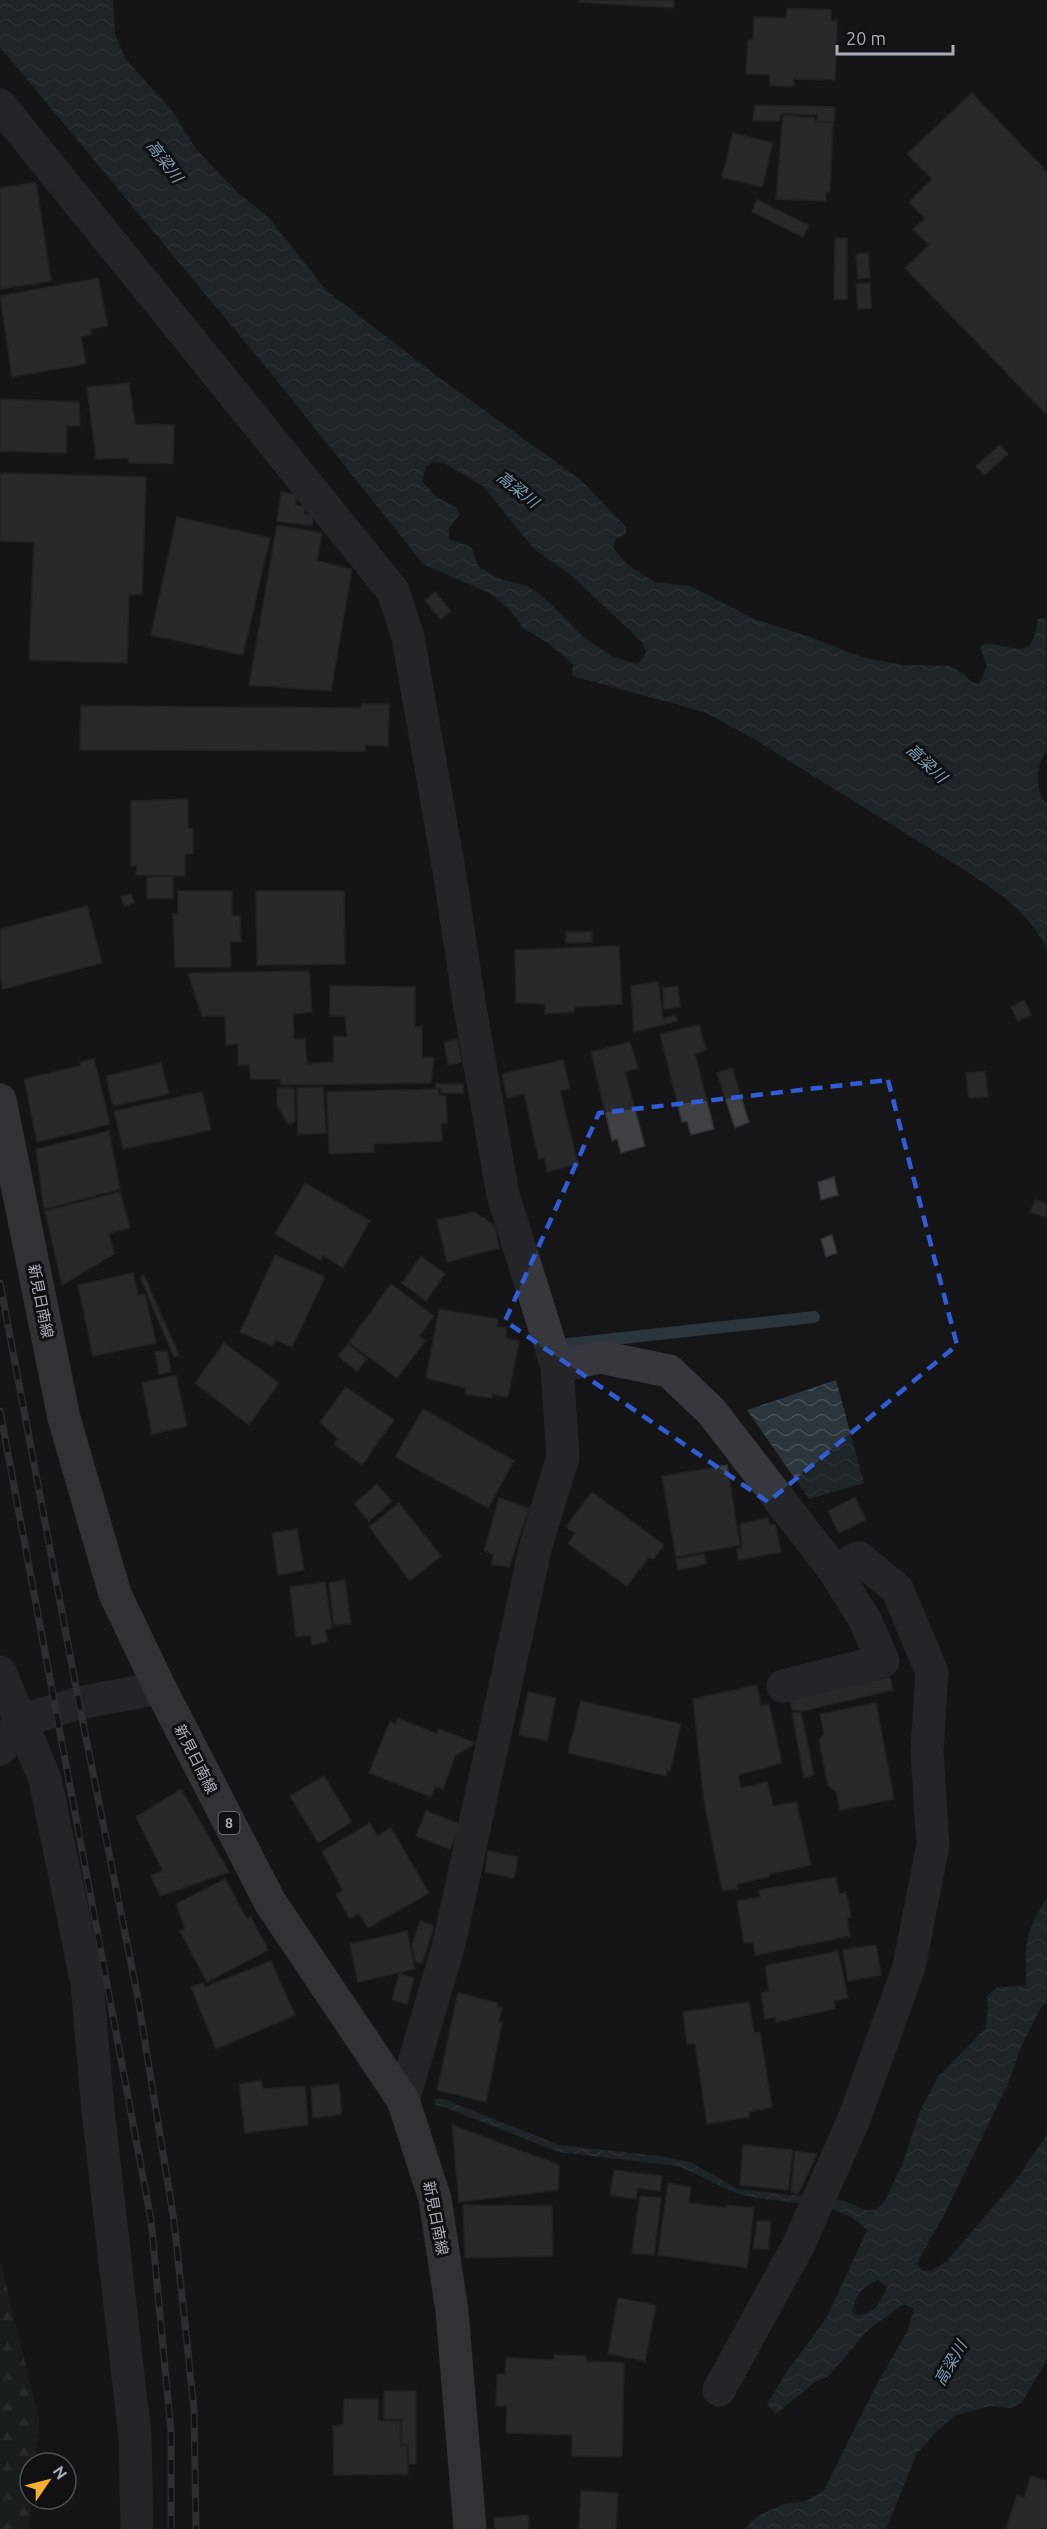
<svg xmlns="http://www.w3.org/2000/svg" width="1047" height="2529" font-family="Ubuntu,'Noto Sans JP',sans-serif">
<defs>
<pattern id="forest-firs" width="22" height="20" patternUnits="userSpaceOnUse" patternTransform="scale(1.5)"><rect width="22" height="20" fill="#1e261f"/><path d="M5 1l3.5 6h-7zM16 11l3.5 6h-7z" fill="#3c433d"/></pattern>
<pattern id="water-waves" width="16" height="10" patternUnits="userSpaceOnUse" patternTransform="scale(1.5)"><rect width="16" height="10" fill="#2c353c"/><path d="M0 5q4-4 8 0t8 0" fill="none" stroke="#485056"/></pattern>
</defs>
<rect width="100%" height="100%" fill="#161618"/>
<path fill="url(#forest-firs)" d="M 0,2260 L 39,2419 L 35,2463 L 30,2463 L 32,2499 L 29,2529 L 0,2529 Z"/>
<g fill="url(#water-waves)" fill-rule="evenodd">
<path d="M 0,0 L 113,0 L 115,34 L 126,60 L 170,108 L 196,149 L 237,192 L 268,217 L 327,291 L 445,382 L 581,480 L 626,527 L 626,534 L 616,539 L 613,548 L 628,565 L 655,582 L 690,586 L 754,619 L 813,638 L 861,657 L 904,665 L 950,666 L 963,673 L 970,681 L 979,684 L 987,666 L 980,647 L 986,643 L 1019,649 L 1030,646 L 1035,634 L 1038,619 L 1046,617 L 1047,751 C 1036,762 1034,792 1047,804 L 1047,948 L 1030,922 L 1004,897 L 963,869 L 749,736 L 704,712 L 572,676 L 573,664 L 541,638 L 524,629 L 508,608 L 489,593 L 423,564 L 270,372 L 0,47 ZM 433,462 L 444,463 L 484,487 L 534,549 L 571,575 L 642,642 L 646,651 L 644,657 L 637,664 L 613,657 L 582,636 L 551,604 L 528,586 L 500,579 L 479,567 L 471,547 L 449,539 L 449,528 L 460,514 L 456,507 L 436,497 L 422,481 L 426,467 Z"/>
<path d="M 836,1380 L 864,1483 L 809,1499 L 747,1410 Z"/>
<path d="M 1047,1897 L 1047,2002 L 1042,2006 L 1021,2047 L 1007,2086 L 945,2213 L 917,2263 L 922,2271 L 930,2271 L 946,2262 L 1015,2181 L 1047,2135 L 1047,2360 L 1022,2402 L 1011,2408 L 990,2406 L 956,2415 L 937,2431 L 917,2453 L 886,2529 L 745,2529 L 757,2516 L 784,2504 L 806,2501 L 824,2490 L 878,2382 L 908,2330 L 914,2309 L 904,2304 L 868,2330 L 828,2377 L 815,2382 L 776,2414 L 767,2404 L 784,2376 L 827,2317 L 867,2230 C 839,2197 775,2206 736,2193 C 716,2186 698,2173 677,2166 L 558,2152 L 444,2107 L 435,2105 L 435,2099 L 444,2099 L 559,2145 L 659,2156 L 690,2162 L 738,2189 L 845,2201 L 864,2210 L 875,2210 L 884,2203 L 902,2165 L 920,2111 L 938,2077 L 985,2029 L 988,2011 L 987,1996 L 997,1987 L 1025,1986 C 1027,1975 1026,1967 1026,1957 C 1025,1934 1036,1916 1047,1897 ZM 878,2280 L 887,2287 C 879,2303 877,2313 858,2315 L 852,2311 C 857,2294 862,2286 878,2280 Z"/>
</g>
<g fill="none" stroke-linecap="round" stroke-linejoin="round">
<path stroke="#2c353c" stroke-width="12" d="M 568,1344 L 814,1317"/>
</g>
<g fill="#404145" stroke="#303034" stroke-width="1.5">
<path d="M 579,0 L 674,0 L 674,8 L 579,2 Z"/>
<path d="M 787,8 L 831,10 L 831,21 L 837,20 L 835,80 L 794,79 L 794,87 L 770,85 L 770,75 L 746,74 L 748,40 L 753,40 L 754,17 L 786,18 Z"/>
<path d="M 972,93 L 1047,172 L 1047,415 L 905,268 L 929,245 L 913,229 L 925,219 L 909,202 L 932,179 L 907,154 Z"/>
<path d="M 755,105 L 835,107 L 834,122 L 817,121 L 818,115 L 781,113 L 779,121 L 753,121 Z"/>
<path d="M 783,115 L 815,118 L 815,122 L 833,123 L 830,192 L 826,192 L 826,201 L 776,199 Z"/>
<path d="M 733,133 L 773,143 L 762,187 L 722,177 Z"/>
<path d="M 36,182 L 51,281 L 0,289 L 0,188 Z"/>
<path d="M 757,200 L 809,225 L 803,237 L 752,212 Z"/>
<path d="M 835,238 L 847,238 L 847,299 L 834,300 Z"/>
<path d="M 868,253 L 870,277 L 858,279 L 856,254 Z"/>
<path d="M 98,278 L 108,326 L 91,329 L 92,334 L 81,337 L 86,364 L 12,377 L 0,296 Z"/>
<path d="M 870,283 L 871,308 L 858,309 L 856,284 Z"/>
<path d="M 129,383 L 135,424 L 174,425 L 173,464 L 129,463 L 128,458 L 96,459 L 87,387 Z"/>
<path d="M 0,399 L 79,402 L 80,426 L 67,426 L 66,453 L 0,451 Z"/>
<path d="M 1000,445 L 1008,454 L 984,475 L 976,466 Z"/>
<path d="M 0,473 L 146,477 L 142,594 L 129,595 L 127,663 L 29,660 L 34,542 L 0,541 Z"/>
<path d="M 281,492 L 297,495 L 295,505 L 306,507 L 304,514 L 313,515 L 312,526 L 277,521 Z"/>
<path d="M 177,517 L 270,538 L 243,655 L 151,635 Z"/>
<path d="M 277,525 L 322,533 L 317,561 L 352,569 L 331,691 L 249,685 Z"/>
<path d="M 435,592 L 451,611 L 441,619 L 425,601 Z"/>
<path d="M 362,704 L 389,704 L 388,746 L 365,745 L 365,751 L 80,750 L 81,706 L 361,708 Z"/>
<path d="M 188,799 L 188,828 L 193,829 L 193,854 L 185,854 L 185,876 L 136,875 L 137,866 L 131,865 L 131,801 Z"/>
<path d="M 147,877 L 173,877 L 173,899 L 147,898 Z"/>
<path d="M 178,891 L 232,891 L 232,915 L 240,916 L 241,942 L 230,941 L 231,967 L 175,967 L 173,914 L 178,914 Z"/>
<path d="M 256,891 L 344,891 L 345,964 L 257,965 Z"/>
<path d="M 131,894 L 134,903 L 124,906 L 121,897 Z"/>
<path d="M 87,906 L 102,963 L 3,989 L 0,978 L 0,929 Z"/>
<path d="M 566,932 L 592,932 L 592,942 L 566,943 Z"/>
<path d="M 619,946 L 622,1004 L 574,1007 L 574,1012 L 545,1014 L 545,1004 L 516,1003 L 515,950 Z"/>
<path d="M 309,971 L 312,1012 L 293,1014 L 294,1039 L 305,1039 L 307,1064 L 334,1062 L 333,1036 L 347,1037 L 345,1016 L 330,1016 L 330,986 L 415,987 L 415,1027 L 422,1026 L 422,1057 L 434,1058 L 431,1083 L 281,1085 L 280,1079 L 251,1079 L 249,1065 L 238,1065 L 238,1044 L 226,1045 L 225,1016 L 202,1016 L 188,973 Z"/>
<path d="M 658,982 L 663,1019 L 675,1015 L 677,1021 L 634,1032 L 631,986 Z"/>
<path d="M 678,986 L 680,1007 L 664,1009 L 663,988 Z"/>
<path d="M 1024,1000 L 1031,1015 L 1018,1021 L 1011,1007 Z"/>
<path d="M 699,1025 L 706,1050 L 695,1054 L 714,1129 L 691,1135 L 687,1121 L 682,1122 L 660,1034 Z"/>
<path d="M 457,1039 L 462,1062 L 448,1065 L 444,1042 Z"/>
<path d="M 630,1042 L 638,1068 L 625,1072 L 645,1146 L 621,1153 L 617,1139 L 612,1141 L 591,1052 Z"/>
<path d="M 94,1059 L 110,1124 L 37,1142 L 24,1079 L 80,1066 L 80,1062 Z"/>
<path d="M 563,1060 L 570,1088 L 560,1091 L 578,1164 L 547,1172 L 545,1157 L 539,1159 L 524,1094 L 507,1098 L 502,1074 Z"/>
<path d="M 161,1063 L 169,1094 L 113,1106 L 106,1076 Z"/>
<path d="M 732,1068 L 749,1122 L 735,1128 L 717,1073 Z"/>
<path d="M 985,1071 L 988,1097 L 969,1098 L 966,1073 Z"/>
<path d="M 436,1084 L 463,1084 L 463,1093 L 441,1093 L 441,1088 L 436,1088 Z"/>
<path d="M 323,1087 L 326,1133 L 298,1134 L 297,1088 Z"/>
<path d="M 277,1088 L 294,1088 L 295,1122 L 288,1124 L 277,1105 Z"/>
<path d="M 438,1089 L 439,1095 L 446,1096 L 447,1123 L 441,1124 L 442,1141 L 374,1144 L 374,1152 L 329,1154 L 327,1092 Z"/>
<path d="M 202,1092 L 211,1130 L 123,1149 L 114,1111 Z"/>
<path d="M 109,1131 L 120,1189 L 44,1209 L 36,1149 Z"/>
<path d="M 834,1177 L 838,1195 L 821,1200 L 818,1182 Z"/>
<path d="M 305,1183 L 370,1221 L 343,1268 L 323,1255 L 320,1260 L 275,1234 Z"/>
<path d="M 120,1192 L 130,1228 L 109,1233 L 114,1254 L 62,1285 L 45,1211 Z"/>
<path d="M 1035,1200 L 1047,1204 L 1046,1217 L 1030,1212 Z"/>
<path d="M 475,1212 L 495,1226 L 499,1248 L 447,1262 L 437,1220 Z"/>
<path d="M 832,1235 L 837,1253 L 826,1257 L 821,1239 Z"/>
<path d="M 275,1255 L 325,1277 L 292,1347 L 276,1340 L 272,1346 L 240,1332 Z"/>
<path d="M 421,1256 L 445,1274 L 426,1301 L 402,1283 Z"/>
<path d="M 133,1273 L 138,1295 L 145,1294 L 156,1343 L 93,1356 L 78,1285 Z"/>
<path d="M 144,1275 L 179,1355 L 174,1357 L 140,1277 Z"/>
<path d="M 391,1284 L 434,1316 L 419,1336 L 425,1341 L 397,1378 L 349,1342 Z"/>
<path d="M 439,1309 L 498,1319 L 497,1327 L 507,1328 L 505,1338 L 519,1341 L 508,1397 L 492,1394 L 492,1398 L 465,1394 L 466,1388 L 426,1378 Z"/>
<path d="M 224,1343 L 279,1383 L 249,1425 L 195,1383 Z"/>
<path d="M 348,1344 L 367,1359 L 357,1371 L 338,1356 Z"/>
<path d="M 167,1351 L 171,1372 L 159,1374 L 155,1352 Z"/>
<path d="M 176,1375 L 187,1426 L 152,1434 L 142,1383 Z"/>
<path d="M 346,1387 L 394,1420 L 362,1465 L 334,1444 L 338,1439 L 320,1422 Z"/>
<path d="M 423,1409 L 514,1461 L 488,1508 L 395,1457 Z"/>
<path d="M 727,1465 L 740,1545 L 676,1557 L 662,1476 Z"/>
<path d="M 377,1484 L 392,1501 L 369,1521 L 354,1504 Z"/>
<path d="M 592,1492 L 664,1545 L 653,1560 L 649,1557 L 627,1586 L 568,1544 L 575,1533 L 566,1527 Z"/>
<path d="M 855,1497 L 866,1520 L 839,1533 L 828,1511 Z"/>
<path d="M 499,1498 L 529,1508 L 509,1567 L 491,1564 L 494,1554 L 484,1551 Z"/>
<path d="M 399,1503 L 441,1556 L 410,1581 L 369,1527 Z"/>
<path d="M 768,1518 L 769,1525 L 775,1525 L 781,1552 L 739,1560 L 737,1549 L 742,1547 L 740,1524 Z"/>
<path d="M 297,1529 L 304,1570 L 278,1575 L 272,1533 Z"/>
<path d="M 704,1554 L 706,1564 L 678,1570 L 676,1559 Z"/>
<path d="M 345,1580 L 351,1624 L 334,1625 L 329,1583 Z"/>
<path d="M 325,1582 L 332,1628 L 325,1630 L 328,1642 L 312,1645 L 311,1635 L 296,1637 L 290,1587 Z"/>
<path d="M 890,1677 L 893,1690 L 802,1711 L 792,1710 L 790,1698 Z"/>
<path d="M 757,1685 L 761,1706 L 769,1704 L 782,1763 L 738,1775 L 741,1788 L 767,1782 L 773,1806 L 796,1802 L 811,1865 L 769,1874 L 769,1877 L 737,1884 L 738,1889 L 722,1890 L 704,1801 L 693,1699 Z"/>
<path d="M 528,1692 L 556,1698 L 547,1741 L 519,1735 Z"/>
<path d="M 581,1701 L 681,1724 L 670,1771 L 667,1770 L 666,1776 L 568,1753 Z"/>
<path d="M 876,1703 L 894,1799 L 840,1810 L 836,1791 L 828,1786 L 819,1740 L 824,1734 L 820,1714 Z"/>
<path d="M 801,1712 L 814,1775 L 804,1778 L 792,1713 Z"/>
<path d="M 398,1718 L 437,1734 L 439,1729 L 475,1743 L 455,1756 L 443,1789 L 435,1786 L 431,1797 L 369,1773 L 390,1721 L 395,1724 Z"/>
<path d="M 324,1776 L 352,1822 L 318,1843 L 290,1796 Z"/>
<path d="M 181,1789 L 229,1872 L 160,1896 L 151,1876 L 163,1871 L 136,1817 Z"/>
<path d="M 426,1811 L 460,1824 L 450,1849 L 416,1836 Z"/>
<path d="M 370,1823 L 377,1836 L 391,1828 L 429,1893 L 368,1928 L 359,1913 L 350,1919 L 336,1894 L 343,1891 L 322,1851 Z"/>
<path d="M 488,1851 L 518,1857 L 514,1878 L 485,1872 Z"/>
<path d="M 836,1877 L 839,1894 L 846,1892 L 851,1917 L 847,1918 L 850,1936 L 756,1955 L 753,1942 L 744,1943 L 737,1901 L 760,1897 L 759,1890 Z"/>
<path d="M 225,1879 L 247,1919 L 251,1917 L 268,1950 L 207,1982 L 180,1931 L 185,1928 L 176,1904 Z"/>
<path d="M 420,1921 L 434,1926 L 422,1963 L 416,1962 L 412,1946 Z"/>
<path d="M 407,1931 L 415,1969 L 358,1982 L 350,1944 Z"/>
<path d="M 876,1945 L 881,1975 L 848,1981 L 843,1950 Z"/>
<path d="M 838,1951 L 848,1998 L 834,2001 L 835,2009 L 776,2022 L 776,2017 L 765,2019 L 761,1993 L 769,1991 L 765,1966 Z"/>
<path d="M 271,1961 L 295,2015 L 216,2049 L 191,1987 L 203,1983 L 205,1987 Z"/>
<path d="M 399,1974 L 414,1978 L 407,2004 L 392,2000 Z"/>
<path d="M 458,1993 L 498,2003 L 497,2007 L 502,2008 L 498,2022 L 502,2023 L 486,2102 L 437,2090 Z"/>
<path d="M 749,2002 L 754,2033 L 760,2032 L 772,2107 L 749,2112 L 749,2117 L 707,2124 L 695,2043 L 687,2044 L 683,2012 Z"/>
<path d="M 261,2080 L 263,2089 L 305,2086 L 308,2125 L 245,2133 L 239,2084 Z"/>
<path d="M 339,2084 L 342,2114 L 313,2118 L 311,2087 Z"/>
<path d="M 452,2125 L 559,2165 L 558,2190 L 459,2202 Z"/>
<path d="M 743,2145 L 793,2150 L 788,2190 L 740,2185 Z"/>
<path d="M 795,2151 L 817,2154 L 798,2194 L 791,2191 Z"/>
<path d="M 614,2170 L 662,2176 L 660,2191 L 637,2188 L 636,2199 L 610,2195 Z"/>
<path d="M 668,2183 L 691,2187 L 689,2203 L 726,2208 L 727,2205 L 754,2208 L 747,2268 L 658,2255 Z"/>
<path d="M 640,2196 L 661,2198 L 654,2255 L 632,2253 Z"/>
<path d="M 463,2205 L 552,2206 L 553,2256 L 465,2258 Z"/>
<path d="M 757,2221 L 771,2221 L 768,2249 L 753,2249 Z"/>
<path d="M 618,2298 L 656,2305 L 645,2361 L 608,2354 Z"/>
<path d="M 554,2355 L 586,2356 L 587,2361 L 624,2363 L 622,2457 L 572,2456 L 572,2435 L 506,2433 L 507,2406 L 496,2406 L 497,2374 L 505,2374 L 506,2358 L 554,2360 Z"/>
<path d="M 384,2391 L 416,2391 L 416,2464 L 409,2464 L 408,2444 L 402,2444 L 402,2419 L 384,2419 Z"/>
<path d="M 344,2399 L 378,2399 L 378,2421 L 400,2421 L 401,2446 L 407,2446 L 408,2474 L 334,2475 L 333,2426 L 343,2425 Z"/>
<path d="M 1031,2476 L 1047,2481 L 1047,2529 L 1006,2529 L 1017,2495 L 1024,2498 Z"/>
<path d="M 581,2491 L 618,2493 L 616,2529 L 579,2529 Z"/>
<path d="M 528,2515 L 529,2529 L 495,2529 L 494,2518 Z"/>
</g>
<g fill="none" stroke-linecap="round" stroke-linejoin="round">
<g stroke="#37383d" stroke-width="33">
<path d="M 0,105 L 393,591 L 408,637 L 449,870 L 470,1008 L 503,1195 L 557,1367 L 563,1457 L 536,1545 L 448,1948 L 403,2100"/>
<path d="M 557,1367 L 600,1357 L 669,1371 L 711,1411 L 834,1570 L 865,1620 L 883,1661 L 783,1686"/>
<path d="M 0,1672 L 45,1779 L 87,1983 L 98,2110 L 135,2437 L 137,2529"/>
<path d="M 0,1749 L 21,1721 L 79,1703 L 160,1688"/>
<path d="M 719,2390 L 799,2244 L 854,2119 L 909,1967 L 933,1845 L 927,1751 L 932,1672 L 897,1589 L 859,1558 L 834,1570"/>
</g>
<path stroke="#53555c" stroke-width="33" d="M 0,1100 L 64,1418 L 115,1594 L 160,1688 L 270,1902 L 403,2100 L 435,2199 L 452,2311 L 470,2529"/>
<g stroke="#4a4c52" stroke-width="7">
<g id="rail">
<path d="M 0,1283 L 79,1703 L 137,1993 L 174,2221 L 194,2409 L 196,2529"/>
<path d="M 0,1411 L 151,2220 L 171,2431 L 171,2529"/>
</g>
</g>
<use href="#rail" stroke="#111113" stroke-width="4.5" stroke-dasharray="14" stroke-linecap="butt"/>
</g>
<path d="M0 0H1047V2529H0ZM 888,1080 L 957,1345 L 768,1502 L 505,1321 L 599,1113 Z" fill="#161618" fill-opacity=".55" fill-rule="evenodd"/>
<path fill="none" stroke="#325cd3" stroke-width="4.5" stroke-dasharray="12 8" stroke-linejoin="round" d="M 888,1080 L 957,1345 L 768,1502 L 505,1321 L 599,1113 Z"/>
<g text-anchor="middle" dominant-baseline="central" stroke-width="6" stroke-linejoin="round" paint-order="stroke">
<rect fill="#111113" stroke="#7b7e86" stroke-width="1.5" x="218.5" y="1812" width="21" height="22" rx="4.5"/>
<g font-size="14" font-weight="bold" fill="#a8adb8">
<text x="229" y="1823">8</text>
</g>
<g font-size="15" fill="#a8adb8" stroke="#111113">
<text transform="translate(41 1301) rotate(79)">新見日南線</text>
<text transform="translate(196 1759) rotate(63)">新見日南線</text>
<text transform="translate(436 2218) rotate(79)">新見日南線</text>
</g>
<g font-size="16" font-style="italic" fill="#7f9bb3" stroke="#111113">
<text transform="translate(165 161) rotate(53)">高梁川</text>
<text transform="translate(518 489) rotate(38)">高梁川</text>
<text transform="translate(927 763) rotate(43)">高梁川</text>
<text transform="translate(950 2363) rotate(-60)">高梁川</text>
</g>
</g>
<g transform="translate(48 2481) rotate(55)"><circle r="28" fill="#111113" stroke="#4d4f55" stroke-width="1.5"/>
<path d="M0-4.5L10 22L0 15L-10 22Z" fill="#f2b134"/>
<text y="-9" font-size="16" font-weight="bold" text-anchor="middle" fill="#a8adb8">N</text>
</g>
<path d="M837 45v9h116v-9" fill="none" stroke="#a8adb8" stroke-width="3"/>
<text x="846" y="45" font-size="18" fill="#a8adb8" stroke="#111113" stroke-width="4.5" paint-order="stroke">20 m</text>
</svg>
